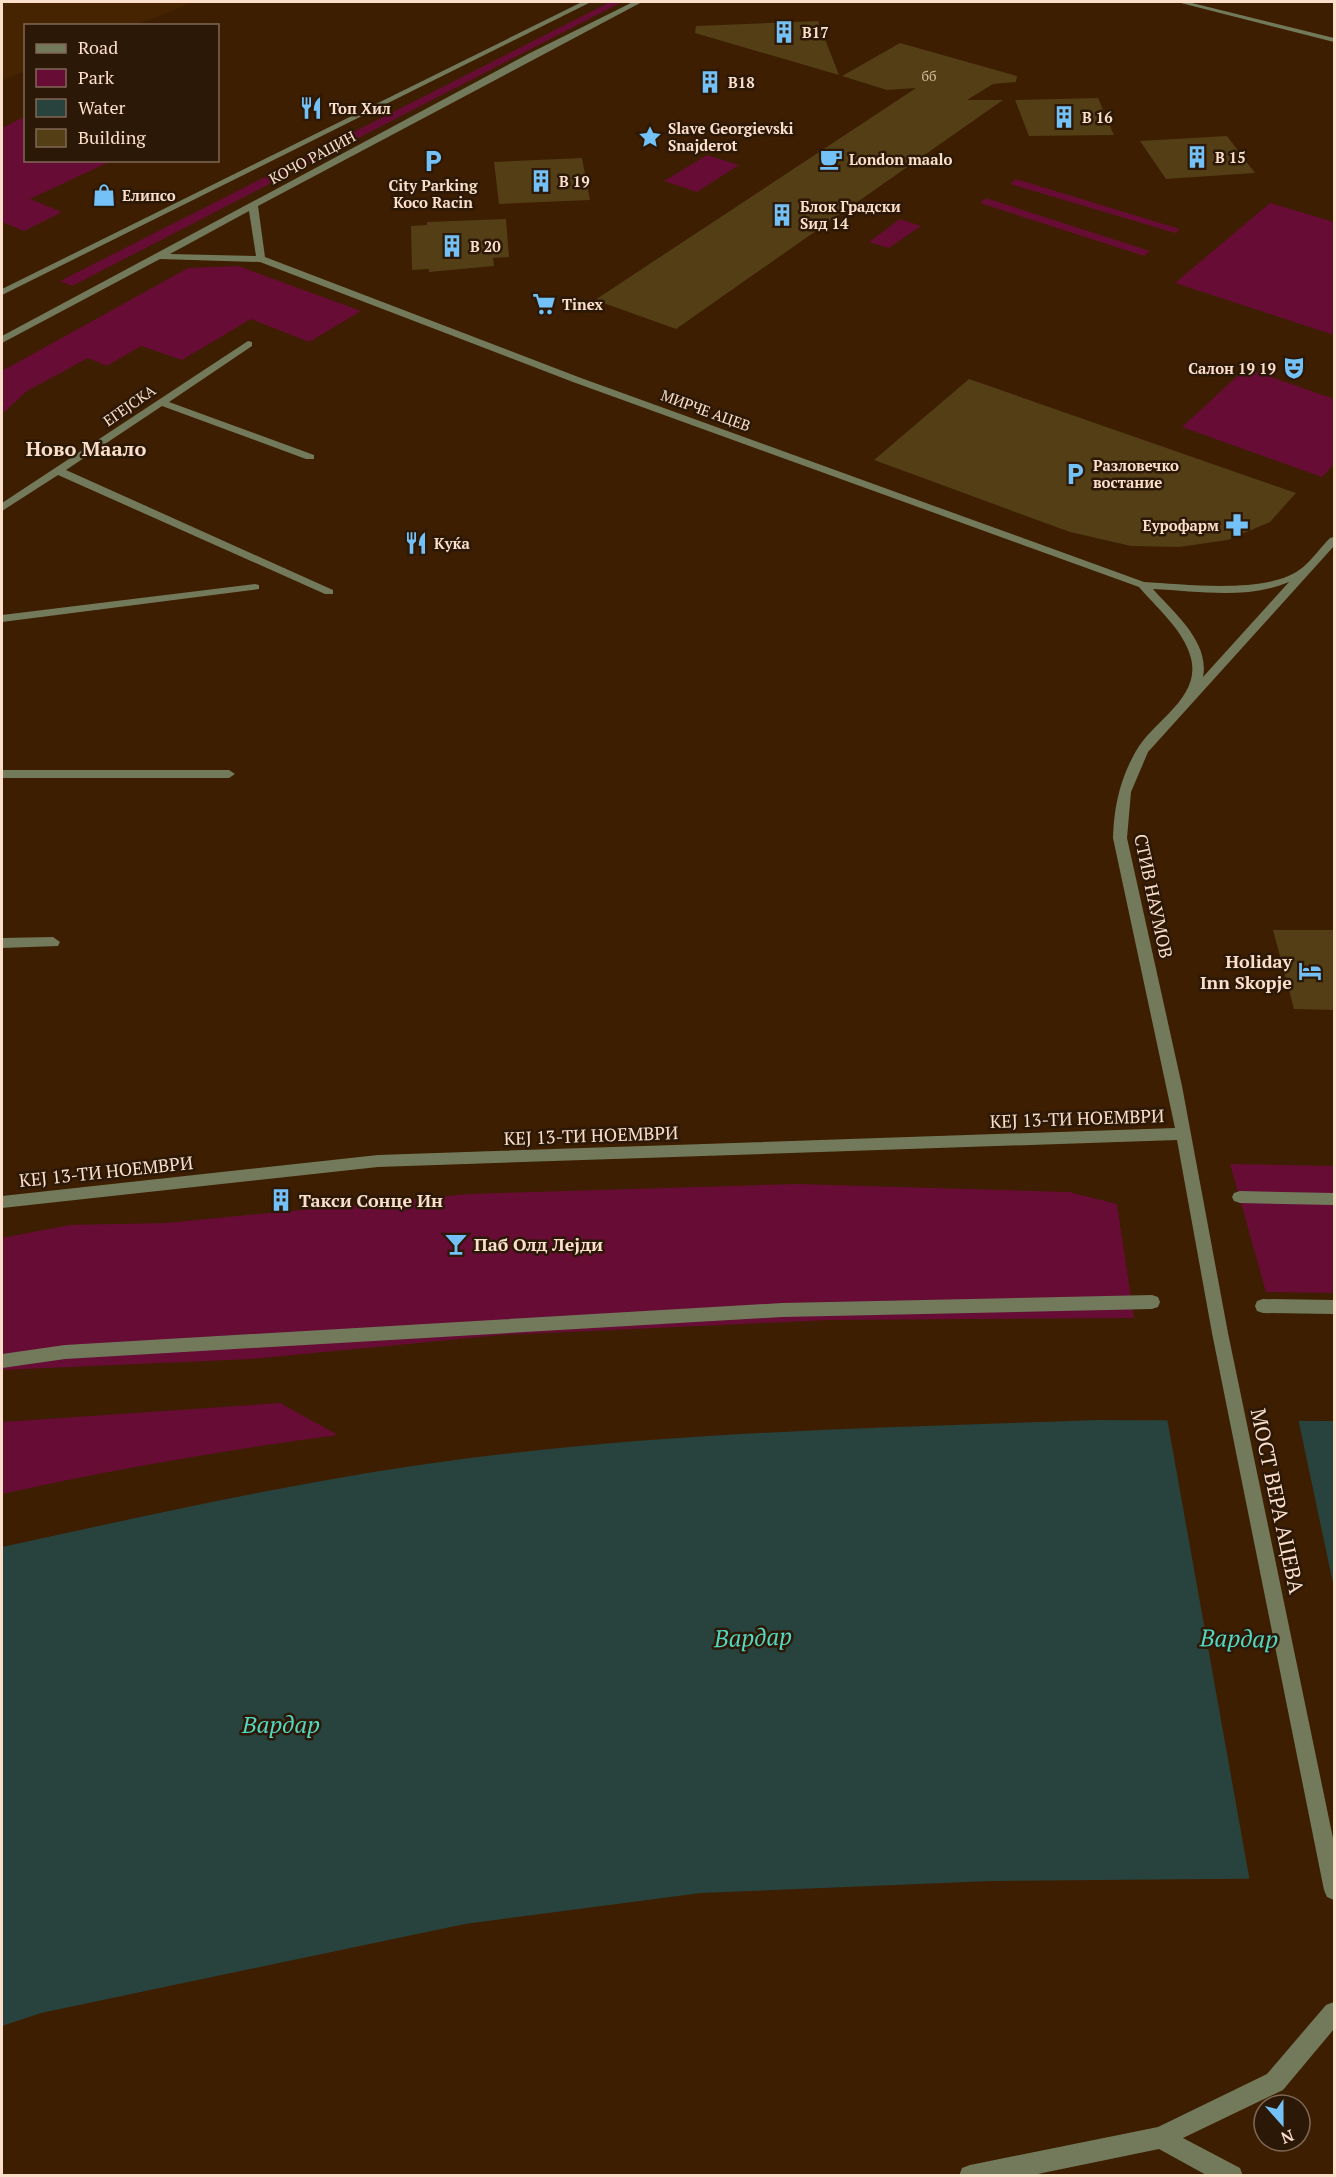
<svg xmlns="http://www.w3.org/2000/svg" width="1336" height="2177" font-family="'PT Serif',serif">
<rect width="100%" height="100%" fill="#3d1e01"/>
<path fill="#462401" d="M 2,2 L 194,2 L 136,25 L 26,26 L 25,71 L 2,81 Z"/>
<g fill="#670d35">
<path d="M 610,2 L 622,2 L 72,286 L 60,281 Z"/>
<path d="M 22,118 L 25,120 L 26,160 L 111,161 L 30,199 L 62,212 L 24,231 L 2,222 L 2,128 Z"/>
<path d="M 707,155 L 739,165 L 697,192 L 664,181 Z"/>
<path d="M 1016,179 L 1180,229 L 1175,233 L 1010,184 Z"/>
<path d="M 986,198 L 1150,251 L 1144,256 L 980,203 Z"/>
<path d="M 1270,203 L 1334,222 L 1334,335 L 1175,283 Z"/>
<path d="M 900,219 L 921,226 L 889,248 L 869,242 Z"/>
<path d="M 238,266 L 361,311 L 309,342 L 251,319 L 182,360 L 141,346 L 107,366 L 88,358 L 27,391 L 2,414 L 2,371 L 188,268 Z"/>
<path d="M 1246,368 L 1334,399 L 1334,464 L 1322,477 L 1182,427 Z"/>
<path d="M 1230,1164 L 1334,1166 L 1334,1293 L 1266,1292 Z"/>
<path d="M 797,1184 L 1069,1192 L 1117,1204 L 1134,1318 L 830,1320 L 501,1335 L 251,1359 L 2,1370 L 2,1238 L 70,1225 L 166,1223 L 468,1194 Z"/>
<path d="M 280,1403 L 338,1435 C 225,1450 113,1469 2,1494 L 2,1422 Z"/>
</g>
<path fill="#28423d" d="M 1096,1420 L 1334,1421 L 1334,1878 L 992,1881 L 701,1893 L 465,1924 L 41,2013 L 2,2026 L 2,1547 C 168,1511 334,1473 503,1454 C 700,1431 898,1427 1096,1420 Z"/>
<path fill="#3d1e01" d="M 1167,1418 L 1298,1418 L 1334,1588 L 1334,1881 L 1250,1882 Z"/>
<g fill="#533e16">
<path d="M 818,21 L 839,75 L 695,33 L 696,26 Z"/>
<path d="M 900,43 L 1017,76 L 1016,82 L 993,84 L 967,100 L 1003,100 L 676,329 L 595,300 L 916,88 L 887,90 L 842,76 Z"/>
<path d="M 1098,98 L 1114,135 L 1029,136 L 1015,100 Z"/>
<path d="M 1227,136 L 1255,173 L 1166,179 L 1140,141 Z"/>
<path d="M 582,158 L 590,200 L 499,204 L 494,162 Z"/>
<path d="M 506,219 L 509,257 L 493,258 L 494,266 L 429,272 L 429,269 L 412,270 L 411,226 L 427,225 L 427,222 Z"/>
<path d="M 969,379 L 1296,493 L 1270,522 L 1228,540 L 1179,547 L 1131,546 L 1070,532 L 874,460 Z"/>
<path d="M 1273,930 L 1335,930 L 1335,1010 L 1294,1009 Z"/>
</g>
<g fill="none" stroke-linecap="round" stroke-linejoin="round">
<g fill="#727a5b" fill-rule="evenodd">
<path d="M 582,2 L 591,2 L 2,295 L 2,289 Z"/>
<path d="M 633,2 L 642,2 L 258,206 L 265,257 L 581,378 L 1144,582 C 1185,584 1269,595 1302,568 C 1312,560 1321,547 1330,538 L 1334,537 L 1334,546 L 1148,752 L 1131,792 L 1127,838 L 1182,1086 L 1228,1333 L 1334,1843 L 1334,1900 L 1327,1897 L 1324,1890 L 1212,1333 L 1177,1140 L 378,1167 L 2,1208 L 2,1196 L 378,1155 L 1175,1128 L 1113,838 C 1114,806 1120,779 1136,751 C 1154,719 1206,696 1189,652 C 1180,627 1156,607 1139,587 L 573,382 L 260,262 L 160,259 L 2,343 L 2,336 L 528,54 ZM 249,211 L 256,256 L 170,254 ZM 1289,582 L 1203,677 C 1210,642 1174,613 1153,589 C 1198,591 1246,600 1289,582 Z"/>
<path d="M 1177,2 L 1188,2 L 1334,38 L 1334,42 Z"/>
<path d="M 248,341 L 252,342 L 252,346 L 169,402 L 314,455 L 314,459 L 306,459 L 162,406 L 66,470 L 333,590 L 333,594 L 325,594 L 58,475 L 2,511 L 2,503 Z"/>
<path d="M 255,584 L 259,585 L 259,589 L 2,622 L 2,615 Z"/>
<path d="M 2,770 L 229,770 L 235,774 L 229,778 L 2,778 Z"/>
<path d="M 53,937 L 60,942 L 58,946 L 2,948 L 2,938 Z"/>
<path d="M 1240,1191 L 1334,1193 L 1334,1205 L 1240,1203 L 1234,1201 L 1232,1197 L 1234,1193 Z"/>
<path d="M 1152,1295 L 1158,1297 L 1160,1302 L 1158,1307 L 1152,1309 L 782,1317 L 65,1359 L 2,1368 L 2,1354 L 65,1345 L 782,1303 Z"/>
<path d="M 1263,1299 L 1334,1300 L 1334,1314 L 1263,1313 L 1257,1311 L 1255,1306 L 1257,1301 Z"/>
<path d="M 1334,2002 L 1334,2029 L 1283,2090 L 1183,2138 L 1240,2168 L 1243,2176 L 1208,2176 L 1159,2149 L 1028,2176 L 959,2176 L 962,2168 L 970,2165 L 1158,2127 L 1267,2074 L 1326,2005 Z"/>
</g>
</g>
<defs>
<g id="building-bare" transform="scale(1.8)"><path d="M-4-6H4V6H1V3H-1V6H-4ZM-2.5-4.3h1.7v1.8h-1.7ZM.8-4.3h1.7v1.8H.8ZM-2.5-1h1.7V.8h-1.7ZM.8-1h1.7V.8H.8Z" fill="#73c1f6" stroke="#2c1807" stroke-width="2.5" paint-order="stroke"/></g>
<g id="restaurant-bare" transform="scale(1.8)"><path d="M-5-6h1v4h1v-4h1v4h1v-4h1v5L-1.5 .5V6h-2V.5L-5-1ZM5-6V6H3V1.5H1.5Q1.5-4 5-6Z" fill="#73c1f6" stroke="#2c1807" stroke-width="2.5" paint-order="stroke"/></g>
<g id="sight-bare" transform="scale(1.8)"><path d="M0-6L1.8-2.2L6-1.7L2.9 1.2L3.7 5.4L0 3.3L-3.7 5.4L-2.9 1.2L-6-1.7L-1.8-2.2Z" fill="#73c1f6" stroke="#2c1807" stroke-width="2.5" paint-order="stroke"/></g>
<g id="cafe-bare" transform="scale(1.8)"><path d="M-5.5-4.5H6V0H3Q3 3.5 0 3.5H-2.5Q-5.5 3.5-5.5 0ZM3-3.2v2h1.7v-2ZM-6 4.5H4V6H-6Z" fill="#73c1f6" stroke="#2c1807" stroke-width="2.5" paint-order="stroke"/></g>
<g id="parking-bare" transform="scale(1.8)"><path d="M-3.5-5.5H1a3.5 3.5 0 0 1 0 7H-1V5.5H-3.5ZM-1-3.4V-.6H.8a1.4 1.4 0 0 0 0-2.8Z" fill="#73c1f6" stroke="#2c1807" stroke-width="2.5" paint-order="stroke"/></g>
<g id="shop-bare" transform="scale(1.8)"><path d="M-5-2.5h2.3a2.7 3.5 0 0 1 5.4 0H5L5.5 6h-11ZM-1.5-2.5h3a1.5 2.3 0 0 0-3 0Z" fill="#73c1f6" stroke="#2c1807" stroke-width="2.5" paint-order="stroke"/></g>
<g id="supermarket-bare" transform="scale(1.8)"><path d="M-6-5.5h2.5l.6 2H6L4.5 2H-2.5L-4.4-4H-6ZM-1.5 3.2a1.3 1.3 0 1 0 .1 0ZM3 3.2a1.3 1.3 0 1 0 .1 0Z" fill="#73c1f6" stroke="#2c1807" stroke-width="2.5" paint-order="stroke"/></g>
<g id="theatre-bare" transform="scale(1.8)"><path d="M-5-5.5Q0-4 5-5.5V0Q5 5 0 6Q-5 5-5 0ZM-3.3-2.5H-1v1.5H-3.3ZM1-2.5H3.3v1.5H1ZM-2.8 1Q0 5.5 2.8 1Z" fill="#73c1f6" stroke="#2c1807" stroke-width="2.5" paint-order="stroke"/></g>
<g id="pharmacy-bare" transform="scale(1.8)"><path d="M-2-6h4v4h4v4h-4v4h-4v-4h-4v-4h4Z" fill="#73c1f6" stroke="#2c1807" stroke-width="2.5" paint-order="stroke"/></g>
<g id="hotel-bare" transform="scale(1.8)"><path d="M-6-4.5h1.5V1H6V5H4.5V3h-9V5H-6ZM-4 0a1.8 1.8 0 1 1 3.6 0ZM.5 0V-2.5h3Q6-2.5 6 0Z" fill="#73c1f6" stroke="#2c1807" stroke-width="2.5" paint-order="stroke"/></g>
<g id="bar-bare" transform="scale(1.8)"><path d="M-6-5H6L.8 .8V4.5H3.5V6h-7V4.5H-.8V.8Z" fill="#73c1f6" stroke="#2c1807" stroke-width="2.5" paint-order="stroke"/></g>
</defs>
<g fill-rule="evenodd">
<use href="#building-bare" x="784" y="32"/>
<use href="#building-bare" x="710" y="82"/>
<use href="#restaurant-bare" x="311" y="108"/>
<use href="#building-bare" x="1064" y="117"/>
<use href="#sight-bare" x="650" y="137"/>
<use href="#building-bare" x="1197" y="157"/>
<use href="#cafe-bare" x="831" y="159"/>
<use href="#parking-bare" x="433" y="161"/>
<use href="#building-bare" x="541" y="181"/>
<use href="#shop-bare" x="104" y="195"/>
<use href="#building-bare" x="782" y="215"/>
<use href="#building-bare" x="452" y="246"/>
<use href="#supermarket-bare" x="544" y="304"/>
<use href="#theatre-bare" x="1294" y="368"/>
<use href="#parking-bare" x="1075" y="474"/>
<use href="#pharmacy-bare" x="1237" y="525"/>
<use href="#restaurant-bare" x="416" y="543"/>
<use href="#hotel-bare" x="1310" y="971"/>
<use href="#building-bare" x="281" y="1200"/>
<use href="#bar-bare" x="456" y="1244"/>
</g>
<g text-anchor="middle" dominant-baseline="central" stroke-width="5" stroke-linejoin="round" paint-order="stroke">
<g font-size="14" fill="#d1b79d">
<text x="929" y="75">бб</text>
</g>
<g font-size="15" font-weight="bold" fill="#fbdfca" stroke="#2c1807" text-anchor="start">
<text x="802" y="32">B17</text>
<text x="728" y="82">B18</text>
<text x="329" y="108">Топ Хил</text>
<text x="1082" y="117">B 16</text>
<text x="668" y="128">Slave Georgievski<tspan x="668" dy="17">Snajderot</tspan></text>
<text x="1215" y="157">B 15</text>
<text x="849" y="159">London maalo</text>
<text x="559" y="181">B 19</text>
<text x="433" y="185" text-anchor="middle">City Parking<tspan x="433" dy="17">Koco Racin</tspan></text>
<text x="122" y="195">Елипсо</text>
<text x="800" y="206">Блок Градски<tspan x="800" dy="17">Sид 14</tspan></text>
<text x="470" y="246">B 20</text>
<text x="562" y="304">Tinex</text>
<text x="1276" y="368" text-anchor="end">Салон 19 19</text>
<text x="1093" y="465">Разловечко<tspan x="1093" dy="17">востание</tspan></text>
<text x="1219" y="525" text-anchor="end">Еурофарм</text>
<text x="434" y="543">Kуќа</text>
</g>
<g font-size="15" fill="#fbdfca" stroke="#2c1807">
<text transform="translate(312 157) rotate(-28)">КОЧО РАЦИН</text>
<text transform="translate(129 405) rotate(-35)">ЕГЕЈСКА</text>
<text transform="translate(706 410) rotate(20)">МИРЧЕ АЦЕВ</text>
</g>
<g font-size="18" fill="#fbdfca" stroke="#2c1807">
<text transform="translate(1154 896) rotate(78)">СТИВ НАУМОВ</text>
<text transform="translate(1077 1118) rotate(-2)">КЕЈ 13-ТИ НОЕМВРИ</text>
<text transform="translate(591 1135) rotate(-2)">КЕЈ 13-ТИ НОЕМВРИ</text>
<text transform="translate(106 1171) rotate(-6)">КЕЈ 13-ТИ НОЕМВРИ</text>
</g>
<g font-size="18" font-weight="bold" fill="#fbdfca" stroke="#2c1807" text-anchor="start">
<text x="1292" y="961" text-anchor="end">Holiday<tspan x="1292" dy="21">Inn Skopje</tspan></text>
<text x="299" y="1200">Такси Сонце Ин</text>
<text x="474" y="1244">Паб Олд Лејди</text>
</g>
<g font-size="20" font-weight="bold" fill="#fbdfca" stroke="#2c1807">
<text x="86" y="448">Ново Маало</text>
</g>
<g font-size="21" fill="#fbdfca" stroke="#2c1807">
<text transform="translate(1278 1501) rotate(78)">МОСТ ВЕРА АЦЕВА</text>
</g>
<g font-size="24" font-style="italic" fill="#54d7c1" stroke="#2c1807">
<text transform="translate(753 1637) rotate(-2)">Вардар</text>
<text transform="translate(1239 1638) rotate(1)">Вардар</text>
<text x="281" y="1724">Вардар</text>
</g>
</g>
<rect width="1336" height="2177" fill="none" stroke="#fbdfca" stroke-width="6"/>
<rect x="24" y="24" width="195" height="138" fill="#2c1807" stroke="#7f6855" stroke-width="1.5"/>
<rect x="36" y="44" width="30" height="9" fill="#727a5b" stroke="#7f6855" stroke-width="1.5"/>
<text x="78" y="54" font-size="18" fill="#fbdfca">Road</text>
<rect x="36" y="69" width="30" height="18" fill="#670d35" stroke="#7f6855" stroke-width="1.5"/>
<text x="78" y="84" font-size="18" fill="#fbdfca">Park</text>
<rect x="36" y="99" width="30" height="18" fill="#28423d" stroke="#7f6855" stroke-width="1.5"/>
<text x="78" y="114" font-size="18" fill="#fbdfca">Water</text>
<rect x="36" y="129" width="30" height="18" fill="#533e16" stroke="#7f6855" stroke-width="1.5"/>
<text x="78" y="144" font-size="18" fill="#fbdfca">Building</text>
<g transform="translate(1282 2123) rotate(159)"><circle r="28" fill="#2c1807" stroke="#7f6855" stroke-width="1.5"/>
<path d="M0-4.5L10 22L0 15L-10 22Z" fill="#73c1f6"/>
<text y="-9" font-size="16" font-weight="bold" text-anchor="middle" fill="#fbdfca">N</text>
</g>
</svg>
